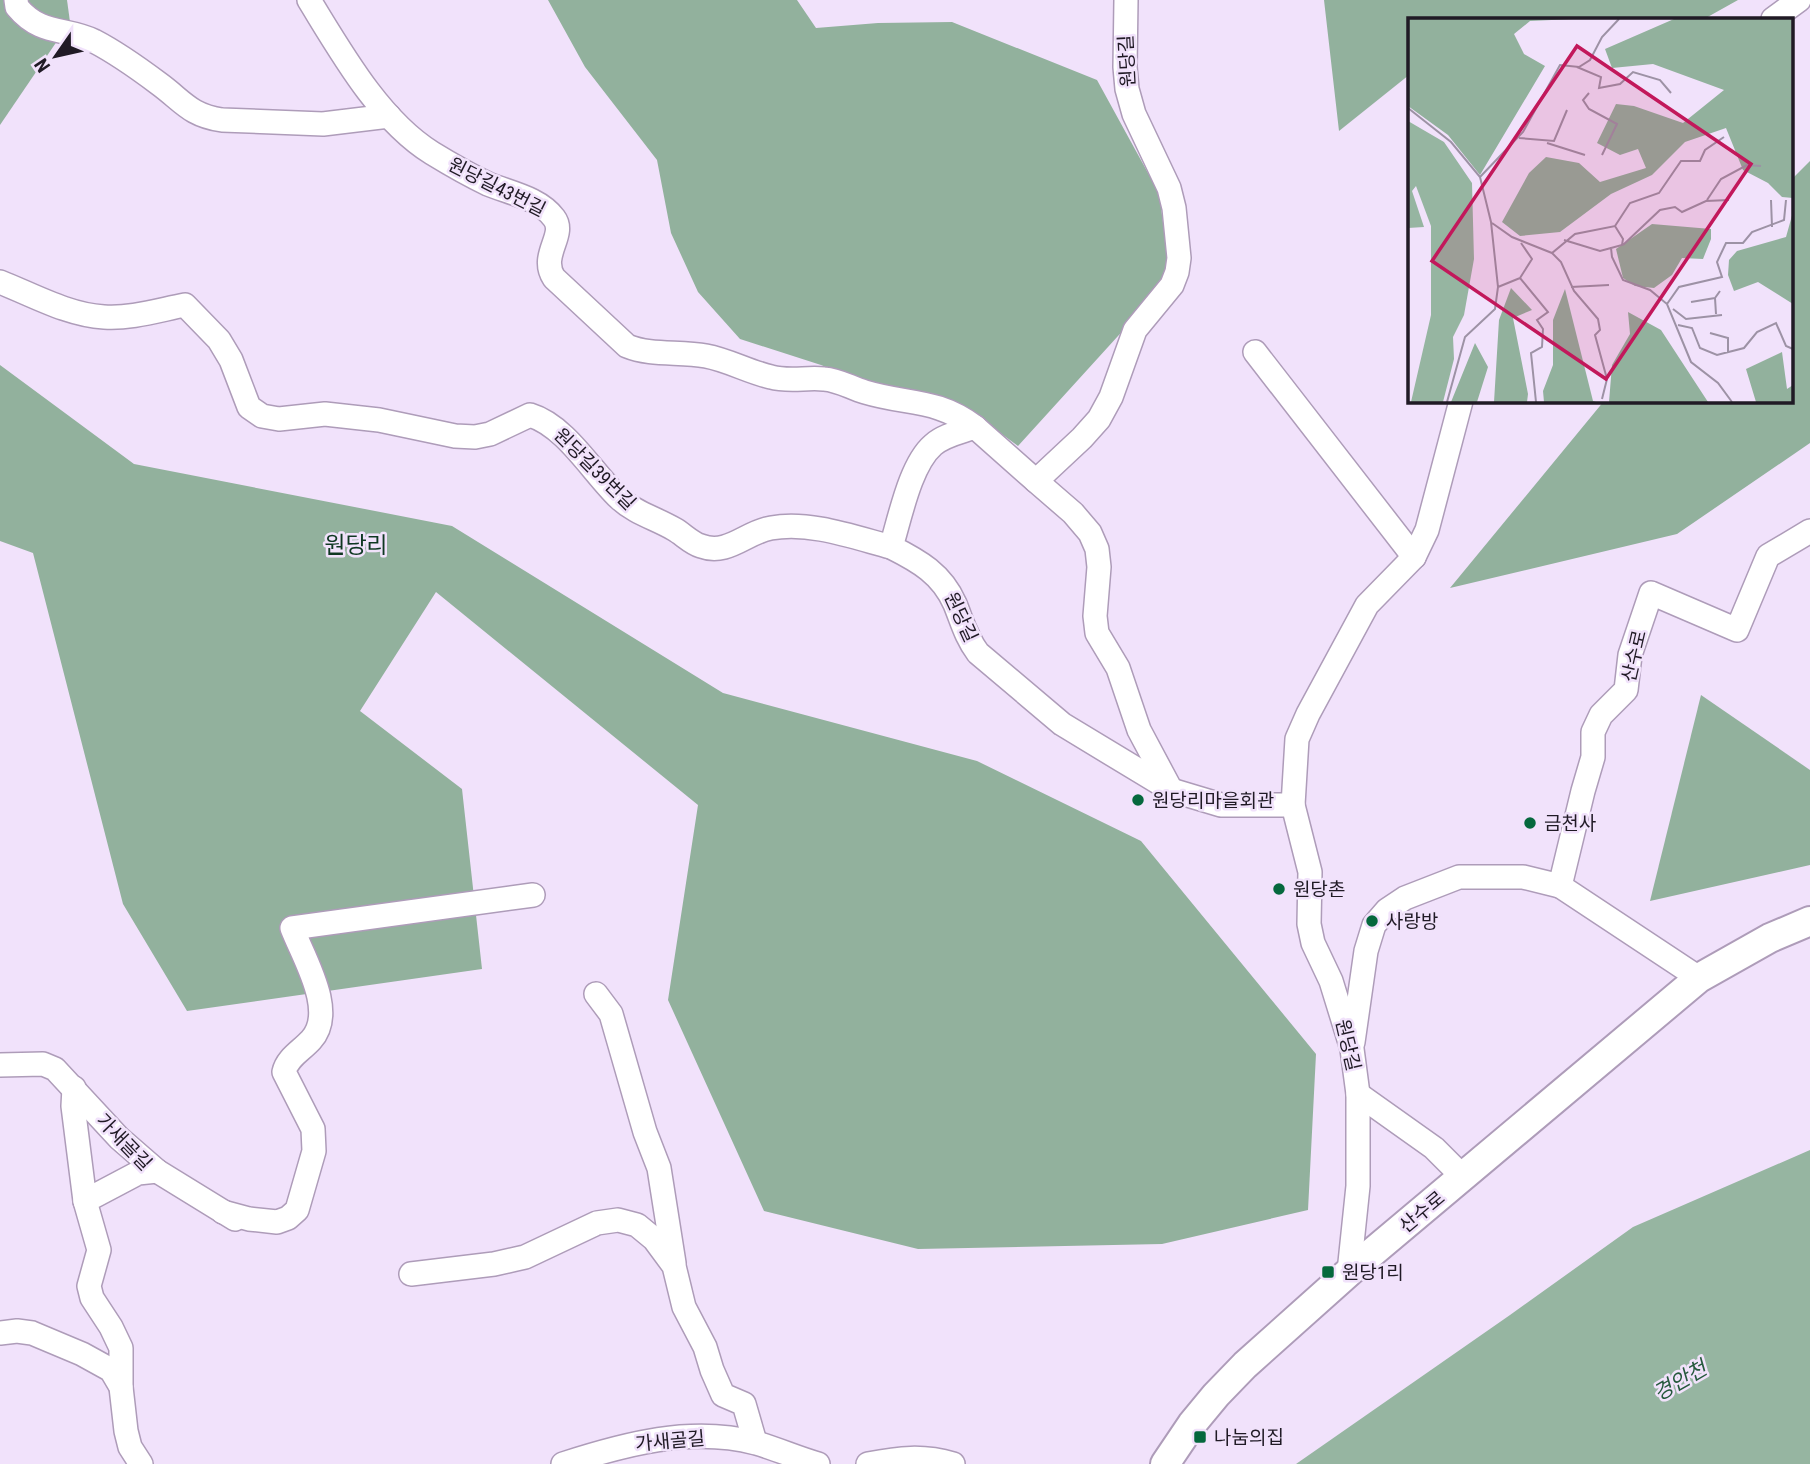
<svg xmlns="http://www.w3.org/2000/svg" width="1810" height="1464" font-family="'Roboto Condensed','Noto Sans KR',sans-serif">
<rect width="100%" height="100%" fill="#f1e2fb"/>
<g fill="#92b19d">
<path d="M 0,0 L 67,0 L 70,22 L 0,125 Z"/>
<path d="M 548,0 L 797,0 L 816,28 L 878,23 L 952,22 L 1097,80 L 1159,193 L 1169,266 L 1158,292 L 1018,446 L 961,404 L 866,383 L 821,365 L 740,339 L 698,292 L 671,233 L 657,160 L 585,67 Z"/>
<path d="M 1324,0 L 1738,0 L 1704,19 L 1409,19 L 1409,75 L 1339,131 Z"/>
<path d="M 1810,161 L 1810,443 L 1677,534 L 1450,588 L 1604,401 L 1791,401 L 1791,180 Z"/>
<path d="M 0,365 L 134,464 L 452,526 L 723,693 L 977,761 L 1141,841 L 1316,1054 L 1308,1210 L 1162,1244 L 918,1249 L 764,1211 L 668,1000 L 698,805 L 436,592 L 360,711 L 462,789 L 482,969 L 187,1011 L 123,904 L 33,553 L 0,541 Z"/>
<path d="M 1701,695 L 1810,770 L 1810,865 L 1650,901 Z"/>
</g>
<path fill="#96b5a1" d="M 1810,1150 L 1810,1464 L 1296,1464 L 1510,1315 L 1633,1227 Z"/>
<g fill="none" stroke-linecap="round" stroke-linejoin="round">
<g stroke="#ae9cb9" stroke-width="26">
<g id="minor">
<path d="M 16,0 L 17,7 C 41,36 65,27 94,41 C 117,53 138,68 158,83 C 183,101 189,115 222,120 L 323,124 L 389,116"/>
<path d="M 309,0 C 341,52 379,120 432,153 C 450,164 469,175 488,184 C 510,193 539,198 554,218 C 567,235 539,255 554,278 L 627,346 C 651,356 680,351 706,356 C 728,360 749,372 771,377 C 789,382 807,377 824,379 C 839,380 851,388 865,392 C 908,405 936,398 975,427"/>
<path d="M 1126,0 L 1125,67 L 1127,89 L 1134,114 L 1169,188 L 1174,208 L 1179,258 L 1177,272 L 1172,285 L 1135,330 L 1111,397 L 1099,419 L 1082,438 L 1036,481 L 975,427 C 961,432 944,435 933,445 C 910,465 900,518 891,547 C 919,561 942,574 955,604 C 962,621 966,637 978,653 L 1062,724 L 1171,790 L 1221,805 L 1293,805 L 1310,872 L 1309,924 L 1313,943 L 1331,981 L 1352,1049 L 1358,1094 L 1358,1186 L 1349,1272"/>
<path d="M 1773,19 L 1799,0"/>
<path d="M 0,282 C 33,295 68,315 104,317 C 130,319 159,310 185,305 L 219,340 L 231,360 L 249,407 L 262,416 L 279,419 L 325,414 L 379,420 L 455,436 L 475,437 L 490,434 L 530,415 C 566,426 592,472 619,498 C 635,513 655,518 674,529 C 683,534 691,543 701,546 C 728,556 746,532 771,528 C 810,521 853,537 891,547"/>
<path d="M 1255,352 L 1414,557"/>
<path d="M 1036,481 L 1073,513 L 1090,533 L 1097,549 L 1099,567 L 1095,616 L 1097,633 L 1118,668 L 1139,730 L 1171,790"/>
<path d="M 1293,805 L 1297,739 L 1308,714 L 1367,605 L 1414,557 L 1427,530 L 1461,401"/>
<path d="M 1699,978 L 1560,886 L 1583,791 L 1593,757 L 1593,732 L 1601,715 L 1626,690 L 1630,655 L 1651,593 L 1737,630 L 1768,556 L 1810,531"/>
<path d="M 596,994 L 611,1014 L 645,1132 L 659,1168 L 674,1263"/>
<path d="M 1353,1042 L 1366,951 L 1374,925 L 1387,910 L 1405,898 L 1459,877 L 1523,877 L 1560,886"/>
<path d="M 0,1065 L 43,1064 L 55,1069 L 119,1138 L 157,1171 L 138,1173 L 85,1201 L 99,1250 L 89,1286 L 92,1298 L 111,1327 L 121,1348 L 121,1387"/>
<path d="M 74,1088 L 73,1106 L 85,1201"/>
<path d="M 1358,1094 L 1434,1148 L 1463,1177"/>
<path d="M 157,1171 L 235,1219"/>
<path d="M 223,1212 L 249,1219 L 277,1222 L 288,1218 L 297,1210 L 314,1151 L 313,1129 L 284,1072 C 287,1058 301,1051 311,1040 C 337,1012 304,959 292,928 L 533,895"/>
<path d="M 411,1274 L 494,1264 L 525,1257 L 597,1223 L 618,1220 L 637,1225 L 654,1239 L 674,1266 L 684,1307 L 705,1347 L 712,1370 L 723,1395 L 744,1404 L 755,1442"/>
<path d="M 0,1333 L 17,1331 L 32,1333 L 82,1354 L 111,1370 L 121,1387 L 126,1431 L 130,1447 L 141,1464"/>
<path d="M 563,1464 C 625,1444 691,1426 756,1443 C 777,1449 797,1458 818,1464"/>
<path d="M 868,1464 C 899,1458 923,1455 953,1464"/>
</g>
</g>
<g stroke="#ae9cb9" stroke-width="32">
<path id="major" d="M 1165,1464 L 1192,1424 L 1216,1395 L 1245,1365 L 1349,1272 L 1699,978 L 1770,938 L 1810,921"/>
</g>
<use href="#minor" stroke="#fff" stroke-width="23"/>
<use href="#major" stroke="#fff" stroke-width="28"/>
</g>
<g fill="#05683d" stroke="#f1e2fb" stroke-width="2.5">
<circle cx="1138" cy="800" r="7"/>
<circle cx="1530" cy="823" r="7"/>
<circle cx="1279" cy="889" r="7"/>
<circle cx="1372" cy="921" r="7"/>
<rect x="1321" y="1265" width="14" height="14" rx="3.5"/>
<rect x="1193" y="1430" width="14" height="14" rx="3.5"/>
</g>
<g text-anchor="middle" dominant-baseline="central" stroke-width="5" stroke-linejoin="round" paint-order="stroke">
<g font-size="19" fill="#201a25" stroke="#f1e2fb">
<text transform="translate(1127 61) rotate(-93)">원당길</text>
<text transform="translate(497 187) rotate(27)">원당길43번길</text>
<text transform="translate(595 469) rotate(45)">원당길39번길</text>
<text transform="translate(961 617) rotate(65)">원당길</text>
<text transform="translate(1634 656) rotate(-77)">산수로</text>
<text transform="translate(1348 1045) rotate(77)">원당길</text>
<text transform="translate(124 1142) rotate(46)">가새골길</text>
<text transform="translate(1422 1212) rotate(-40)">산수로</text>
<text transform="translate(670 1441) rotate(-5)">가새골길</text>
</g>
<g font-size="19" fill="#201a25" stroke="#f1e2fb" text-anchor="start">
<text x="1152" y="800">원당리마을회관</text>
<text x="1544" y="823">금천사</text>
<text x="1293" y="889">원당촌</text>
<text x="1386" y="921">사랑방</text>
<text x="1342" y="1272">원당1리</text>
<text x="1214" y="1437">나눔의집</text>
</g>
<g font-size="21" font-style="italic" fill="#25593c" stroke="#f1e2fb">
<text transform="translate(1680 1381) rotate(-30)">경안천</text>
</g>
<g font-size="23" fill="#0f3822" stroke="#f1e2fb">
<text x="356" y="545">원당리</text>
</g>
</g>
<g transform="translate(1408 18)">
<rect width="385" height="385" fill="#f1e2fb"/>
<path d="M 0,1 L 165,1 L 122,3 L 106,16 L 116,36 L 137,48 L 72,157 L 40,117 L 0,88 ZM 266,1 L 385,1 L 385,180 L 374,179 L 360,165 L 335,152 L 318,110 L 277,124 L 244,157 L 203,176 L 152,214 L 112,218 L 94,204 L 121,155 L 138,139 L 171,145 L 192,164 L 238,150 L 230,131 L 212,137 L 189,125 L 208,86 L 226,88 L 275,105 L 316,72 L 245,46 L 204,50 L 197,31 ZM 385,194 L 385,286 L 350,264 L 326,273 L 320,257 L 321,242 L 329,233 L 378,219 ZM 244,206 L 303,211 L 303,221 L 295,241 L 274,240 L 264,257 L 246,270 L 227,268 L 215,260 L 208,231 ZM 103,270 L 124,292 L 105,300 L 120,376 L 119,384 L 86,384 L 91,302 ZM 157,271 L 185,383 L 188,384 L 136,384 L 135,373 L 145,347 L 145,302 ZM 220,294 L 253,312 L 300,384 L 201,384 L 204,347 L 222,316 ZM 67,325 L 80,349 L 69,384 L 43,384 ZM 374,334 L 379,371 L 385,367 L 385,384 L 348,384 L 338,351 Z" fill="#92b19d"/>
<path d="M 0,103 L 36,124 L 64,165 L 66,241 L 56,297 L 45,319 L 46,341 L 35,384 L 3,384 L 23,297 L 23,208 L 8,168 L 4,173 L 16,209 L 0,210 Z" fill="#96b5a1"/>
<path fill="none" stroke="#9d92a5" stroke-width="2" d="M 169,49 L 193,59 L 191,70 L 212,66 L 225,54 L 252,62 L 263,75M 181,75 L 175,82 L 181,91 L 209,106 L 194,137M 0,90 L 43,124 L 72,159 L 83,204 L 90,269 L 87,291 L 57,319 L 39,384M 111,120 L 146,123 L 159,92M 139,125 L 177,137M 72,159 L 115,114 L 152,47 L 171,49 L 182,42 L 194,19 L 211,1M 299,182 L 313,161 L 339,147 L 353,148M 363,182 L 364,209M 84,205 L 104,219 L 144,235 L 167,216 L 207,208 L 215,221 L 214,227 L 203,230 L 204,239 L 215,262 L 242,272 L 259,286 L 283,344 L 310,365 L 324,384M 207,208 L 222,185 L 251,175 L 273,143 L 292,143 L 297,132 L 316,119M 156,222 L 192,233 L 203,230M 215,227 L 252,192 L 267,189 L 274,194 L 298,183 L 321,182M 144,235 L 153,244 L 166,273 L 190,301 L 192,312 L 187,317 L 199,361 L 194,381M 112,260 L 124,241 L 113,225M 90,269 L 112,260 L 140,294 L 129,302 L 135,311 L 134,329 L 123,335 L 128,384M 163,269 L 201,267M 283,284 L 307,280M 259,286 L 271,269 L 314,259 L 309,244 L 318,225 L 335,225 L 344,214 L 376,202 L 378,182M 265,291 L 278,301 L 314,297M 308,296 L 307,280 L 312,273M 270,307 L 284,310 L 292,330 L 309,337 L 336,330 L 349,314 L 368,305 L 378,328 L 385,331M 302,315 L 320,320 L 320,335"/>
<path fill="#c2185b" fill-opacity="0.15" stroke="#c2185b" stroke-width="3.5" d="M 169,28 L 343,146 L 198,361 L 24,243 Z"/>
<rect width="385" height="385" fill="none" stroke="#201a25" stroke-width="3.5"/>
</g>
<g transform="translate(56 56) rotate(236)" stroke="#f1e2fb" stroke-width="5" paint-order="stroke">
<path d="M0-5L12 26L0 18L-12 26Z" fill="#201a25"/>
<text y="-10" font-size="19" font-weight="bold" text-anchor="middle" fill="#201a25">N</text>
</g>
</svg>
